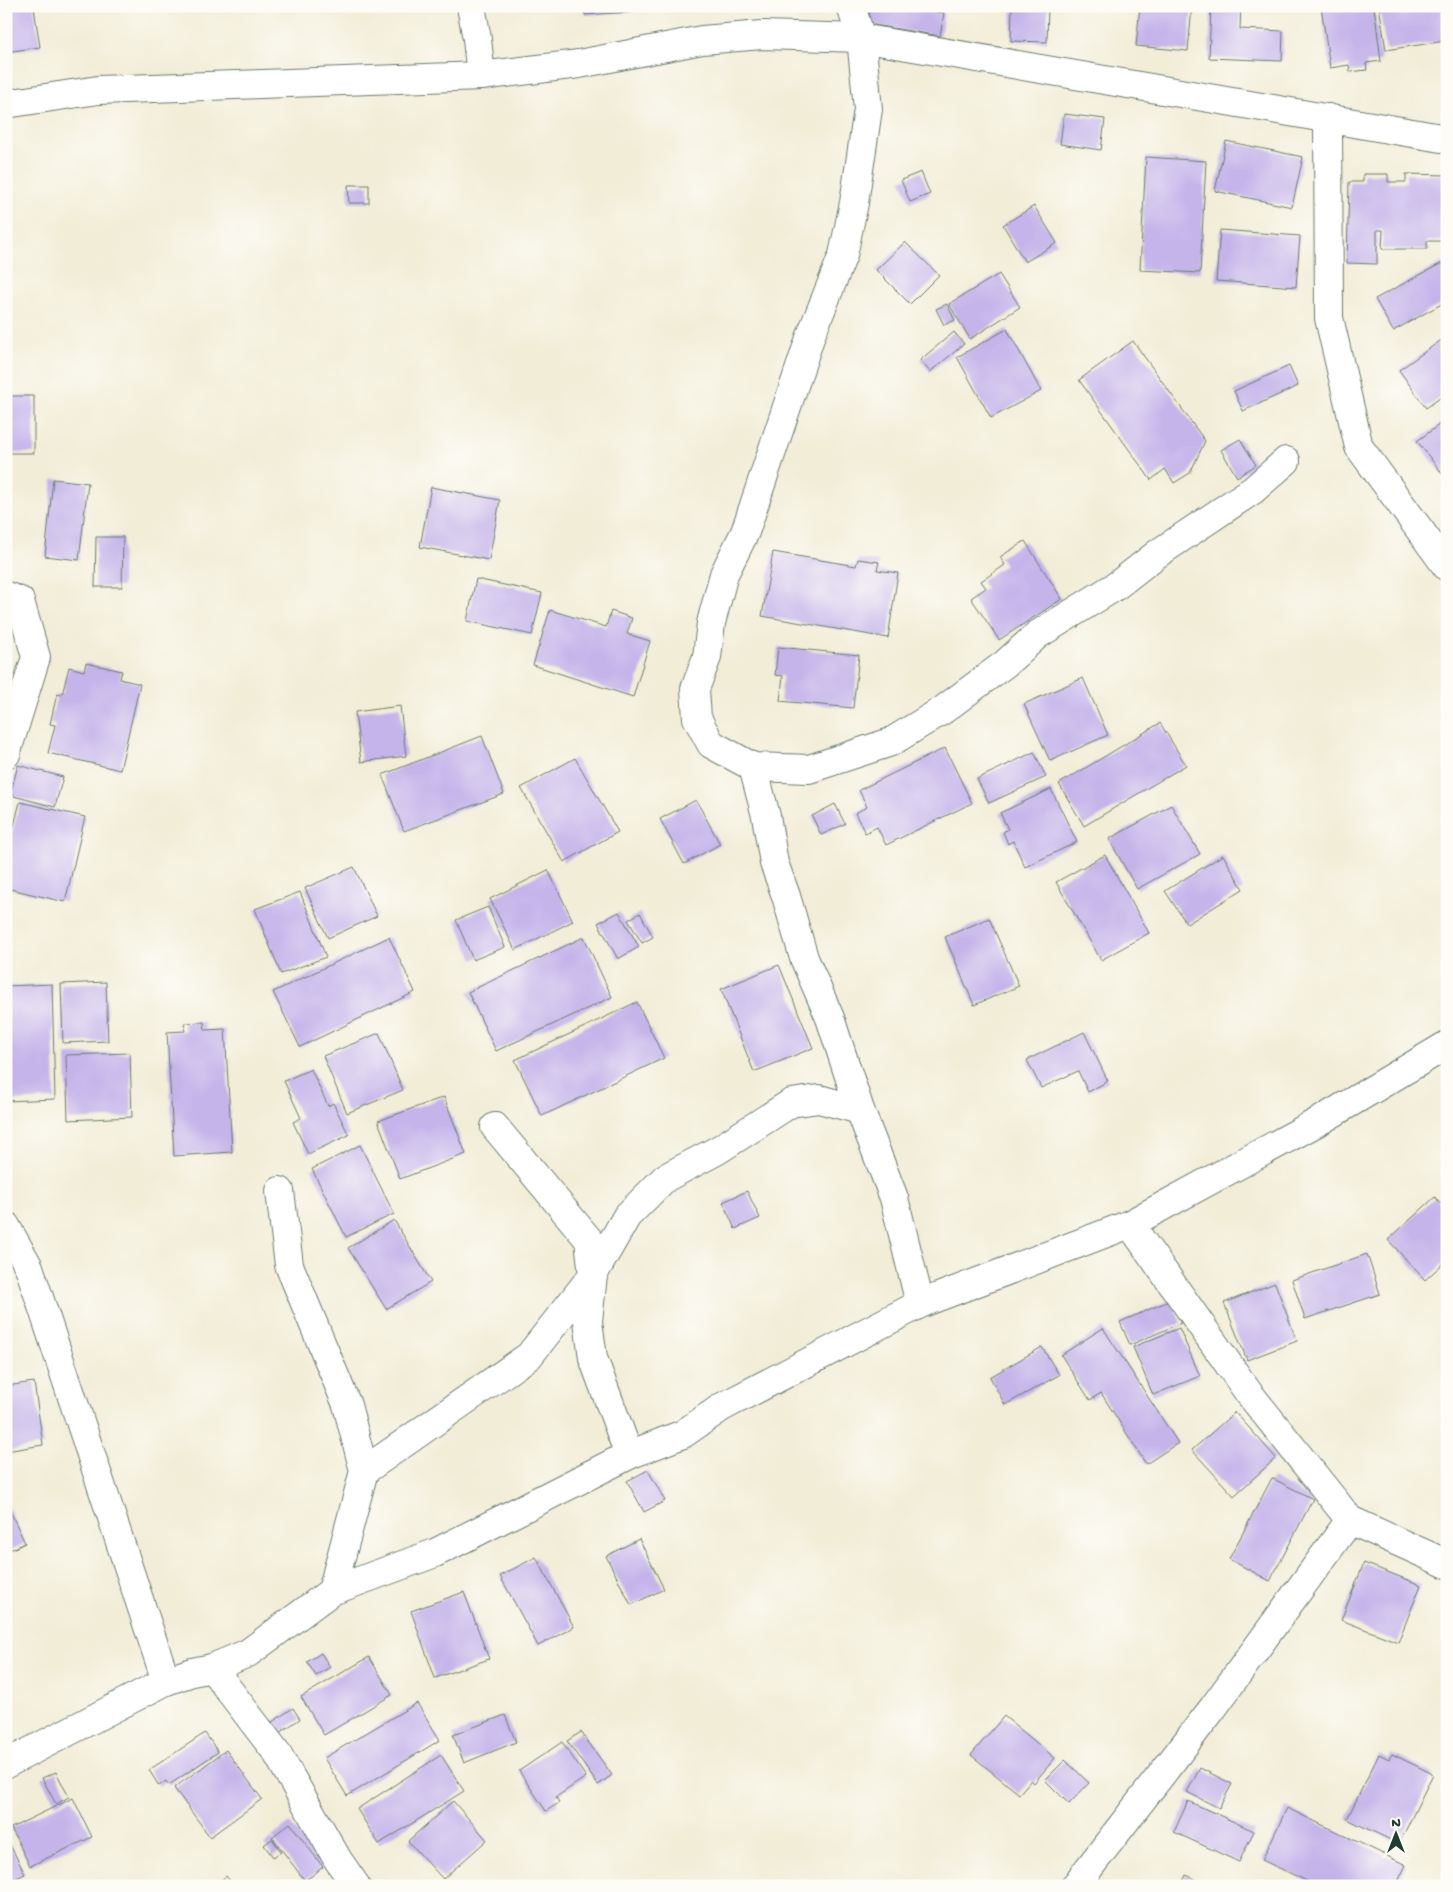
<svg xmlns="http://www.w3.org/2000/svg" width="1453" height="1892" font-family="'Gochi Hand',sans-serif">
<rect width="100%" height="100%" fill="#fdfcf7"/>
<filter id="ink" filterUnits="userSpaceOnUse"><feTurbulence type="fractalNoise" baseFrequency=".02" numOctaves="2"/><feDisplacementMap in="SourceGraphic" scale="10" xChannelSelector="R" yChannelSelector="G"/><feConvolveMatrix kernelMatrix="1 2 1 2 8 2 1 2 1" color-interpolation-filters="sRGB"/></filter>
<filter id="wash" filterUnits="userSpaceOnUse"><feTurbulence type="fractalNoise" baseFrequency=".0096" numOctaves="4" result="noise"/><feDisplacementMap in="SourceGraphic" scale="20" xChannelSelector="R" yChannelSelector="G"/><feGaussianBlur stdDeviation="1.12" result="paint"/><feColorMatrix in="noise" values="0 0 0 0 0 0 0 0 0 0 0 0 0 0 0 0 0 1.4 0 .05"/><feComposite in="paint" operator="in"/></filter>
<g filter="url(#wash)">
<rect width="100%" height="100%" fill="#f2edd7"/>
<g id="blocks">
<g fill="#c4b4ea">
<path d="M 6,6 L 40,6 L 34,8 L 40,47 L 6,52 Z"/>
<path d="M 584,6 L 632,6 L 632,12 L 585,15 Z"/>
<path d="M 871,6 L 903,6 L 944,13 L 940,36 L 868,24 Z"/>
<path d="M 1012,6 L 1048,6 L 1047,42 L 1011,41 Z"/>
<path d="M 1140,6 L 1192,6 L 1188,51 L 1136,46 Z"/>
<path d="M 1211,6 L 1241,6 L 1240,29 L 1283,31 L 1282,61 L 1209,58 Z"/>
<path d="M 1321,6 L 1374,6 L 1381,61 L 1366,63 L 1367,70 L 1350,72 L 1349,65 L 1330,68 Z"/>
<path d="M 1379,6 L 1447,6 L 1447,12 L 1441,13 L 1445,41 L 1386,50 Z"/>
<path d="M 1064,114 L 1105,119 L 1101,150 L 1060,144 Z"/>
<path d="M 1226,141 L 1303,157 L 1292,207 L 1215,191 Z"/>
<path d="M 1146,157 L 1206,161 L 1200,273 L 1140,270 Z"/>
<path d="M 921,172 L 930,194 L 910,202 L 901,180 Z"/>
<path d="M 1363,174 L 1388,174 L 1388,182 L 1406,182 L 1406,174 L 1447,175 L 1447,241 L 1427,241 L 1427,249 L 1382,249 L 1383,230 L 1377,230 L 1377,264 L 1347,263 L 1349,182 L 1363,182 Z"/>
<path d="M 348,185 L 369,185 L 369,203 L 349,203 Z"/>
<path d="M 1034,206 L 1057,243 L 1025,262 L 1003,225 Z"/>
<path d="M 1220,230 L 1300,236 L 1296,287 L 1216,281 Z"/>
<path d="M 905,242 L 939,275 L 910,304 L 876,270 Z"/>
<path d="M 1442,263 L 1447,272 L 1447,301 L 1393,331 L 1375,299 Z"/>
<path d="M 999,274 L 1020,307 L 970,339 L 949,304 Z"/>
<path d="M 947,304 L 955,320 L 944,325 L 936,309 Z"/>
<path d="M 1007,329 L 1041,391 L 991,418 L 957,357 Z"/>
<path d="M 954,332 L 964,344 L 930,372 L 920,360 Z"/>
<path d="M 1447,336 L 1447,393 L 1426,408 L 1399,370 Z"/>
<path d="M 1133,341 L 1205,441 L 1190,473 L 1174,483 L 1165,469 L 1151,480 L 1079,380 Z"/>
<path d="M 1289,366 L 1298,386 L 1243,411 L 1234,391 Z"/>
<rect x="6" y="396" width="28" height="57"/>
<path d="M 1447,419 L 1447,480 L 1417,441 Z"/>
<path d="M 1240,439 L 1256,465 L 1237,477 L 1221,450 Z"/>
<path d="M 53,479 L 88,483 L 79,560 L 45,556 Z"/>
<path d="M 431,487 L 500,500 L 489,560 L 420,547 Z"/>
<path d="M 96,537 L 123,537 L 122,587 L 95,587 Z"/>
<path d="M 1025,541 L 1062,599 L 999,640 L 971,598 L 986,588 L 981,581 L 1005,565 L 1000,557 Z"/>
<path d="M 773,552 L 856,566 L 858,559 L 879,562 L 877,570 L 898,573 L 888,638 L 762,616 Z"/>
<path d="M 476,579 L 542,593 L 532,635 L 467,621 Z"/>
<path d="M 550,610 L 606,627 L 611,611 L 632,618 L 627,634 L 650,641 L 633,697 L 533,665 Z"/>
<path d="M 778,647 L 859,655 L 853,708 L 780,701 L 783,676 L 775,675 Z"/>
<path d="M 86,663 L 122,671 L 120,679 L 140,684 L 120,770 L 48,753 L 55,725 L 50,724 L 57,694 L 62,695 L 69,667 L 84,671 Z"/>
<path d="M 1083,678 L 1108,735 L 1050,761 L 1024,704 Z"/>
<path d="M 400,706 L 406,756 L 361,762 L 355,712 Z"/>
<path d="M 1160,723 L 1186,765 L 1084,826 L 1059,784 Z"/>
<path d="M 482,736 L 504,794 L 404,831 L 382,775 Z"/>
<path d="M 945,748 L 972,803 L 886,845 L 877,827 L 865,833 L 855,813 L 867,807 L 859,790 Z"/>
<path d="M 1034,752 L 1046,777 L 989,803 L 977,779 Z"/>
<path d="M 575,758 L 618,832 L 564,862 L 521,788 Z"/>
<path d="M 18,765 L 63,777 L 55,807 L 10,795 Z"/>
<path d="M 1051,789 L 1077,842 L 1025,867 L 1013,841 L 1008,844 L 1003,832 L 1008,829 L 1000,813 Z"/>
<path d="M 696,800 L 720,844 L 684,864 L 660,819 Z"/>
<path d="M 20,802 L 85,817 L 65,902 L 6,888 L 6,857 Z"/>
<path d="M 835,804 L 845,824 L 821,835 L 812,816 Z"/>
<path d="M 1171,805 L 1200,854 L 1137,889 L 1109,839 Z"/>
<path d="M 1105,855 L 1149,933 L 1101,960 L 1056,882 Z"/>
<path d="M 1223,855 L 1243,889 L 1187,924 L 1165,891 Z"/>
<path d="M 354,867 L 377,916 L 328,938 L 305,888 Z"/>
<path d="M 548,870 L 573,921 L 515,950 L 490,899 Z"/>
<path d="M 300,892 L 326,957 L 281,974 L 255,909 Z"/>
<path d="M 488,907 L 505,947 L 473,960 L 456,920 Z"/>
<path d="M 619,912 L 639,947 L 618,959 L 598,923 Z"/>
<path d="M 640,913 L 653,937 L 642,943 L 628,920 Z"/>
<path d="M 989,918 L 1019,986 L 974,1005 L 945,937 Z"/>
<path d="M 389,937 L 415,992 L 300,1047 L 273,992 Z"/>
<path d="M 584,937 L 612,997 L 496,1051 L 468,992 Z"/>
<path d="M 779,965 L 813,1048 L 754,1072 L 721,989 Z"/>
<path d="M 106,982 L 108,1041 L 63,1043 L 61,984 Z"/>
<path d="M 52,984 L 55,1099 L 6,1101 L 6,986 Z"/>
<path d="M 637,1002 L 664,1058 L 542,1116 L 515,1060 Z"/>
<path d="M 204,1022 L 205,1030 L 225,1029 L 232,1152 L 174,1156 L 167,1032 L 185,1031 L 184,1023 Z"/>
<path d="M 1084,1032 L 1108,1081 L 1088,1092 L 1078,1071 L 1041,1088 L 1027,1060 Z"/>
<path d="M 379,1033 L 403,1090 L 347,1113 L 323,1056 Z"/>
<path d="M 130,1053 L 132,1117 L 68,1120 L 66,1055 Z"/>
<path d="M 311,1069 L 328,1106 L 333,1103 L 349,1135 L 308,1154 L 293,1122 L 301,1118 L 284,1081 Z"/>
<path d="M 444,1097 L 466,1154 L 400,1179 L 378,1121 Z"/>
<path d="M 360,1145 L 394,1214 L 346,1237 L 312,1169 Z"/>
<path d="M 747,1191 L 760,1218 L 735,1229 L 723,1202 Z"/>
<path d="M 1435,1197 L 1447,1210 L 1447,1260 L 1425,1280 L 1388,1240 Z"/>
<path d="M 394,1220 L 431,1282 L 386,1309 L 348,1248 Z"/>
<path d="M 1367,1254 L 1380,1294 L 1305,1319 L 1292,1280 Z"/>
<path d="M 1275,1283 L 1297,1341 L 1247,1360 L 1224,1303 Z"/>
<path d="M 1171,1300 L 1181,1323 L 1130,1345 L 1120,1322 Z"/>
<path d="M 1103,1328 L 1178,1443 L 1146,1464 L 1101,1393 L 1090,1400 L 1061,1355 Z"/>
<path d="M 1179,1328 L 1200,1376 L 1153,1395 L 1133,1347 Z"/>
<path d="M 1042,1347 L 1059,1375 L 1005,1405 L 990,1377 Z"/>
<path d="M 34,1382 L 43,1445 L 6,1451 L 6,1386 Z"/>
<path d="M 1235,1412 L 1276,1458 L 1234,1496 L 1192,1450 Z"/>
<path d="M 648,1470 L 665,1501 L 644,1512 L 627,1481 Z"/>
<path d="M 1272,1478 L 1313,1499 L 1270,1581 L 1229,1559 Z"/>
<path d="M 6,1502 L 25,1543 L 6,1552 Z"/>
<path d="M 639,1539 L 664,1589 L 631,1605 L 606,1556 Z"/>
<path d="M 536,1557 L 574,1627 L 538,1646 L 500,1576 Z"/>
<path d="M 1364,1563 L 1421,1585 L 1398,1642 L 1341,1620 Z"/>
<path d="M 464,1592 L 489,1659 L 435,1678 L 411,1611 Z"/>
<path d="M 321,1653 L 330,1667 L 316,1676 L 307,1662 Z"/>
<path d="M 369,1657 L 392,1695 L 324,1735 L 301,1697 Z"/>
<path d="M 417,1703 L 440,1740 L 347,1796 L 324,1758 Z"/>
<path d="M 293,1708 L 300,1719 L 276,1735 L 269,1724 Z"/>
<path d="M 505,1715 L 516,1742 L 464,1763 L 453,1735 Z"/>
<path d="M 1004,1716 L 1055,1758 L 1034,1783 L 1031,1780 L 1019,1794 L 971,1755 Z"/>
<path d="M 581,1732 L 612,1775 L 598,1785 L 567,1741 Z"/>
<path d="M 205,1733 L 218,1752 L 169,1785 L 166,1781 L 159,1786 L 149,1770 Z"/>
<path d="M 562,1742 L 586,1777 L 556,1797 L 559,1803 L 546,1811 L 519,1771 Z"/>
<path d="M 226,1750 L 262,1799 L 210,1837 L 174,1788 Z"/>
<path d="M 1379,1754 L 1389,1759 L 1392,1754 L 1433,1774 L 1399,1844 L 1347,1819 Z"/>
<path d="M 441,1755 L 464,1791 L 379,1844 L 357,1809 Z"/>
<path d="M 1065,1760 L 1089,1783 L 1069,1804 L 1045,1780 Z"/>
<path d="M 1200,1768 L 1232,1784 L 1219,1808 L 1187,1792 Z"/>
<path d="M 56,1772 L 69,1797 L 56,1804 L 42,1778 Z"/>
<path d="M 73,1798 L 92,1837 L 30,1866 L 11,1828 Z"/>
<path d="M 453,1801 L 487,1840 L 443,1879 L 408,1841 Z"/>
<path d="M 1188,1801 L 1254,1831 L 1239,1862 L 1174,1832 Z"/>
<path d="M 1287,1808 L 1406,1865 L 1396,1886 L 1309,1886 L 1311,1883 L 1262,1860 Z"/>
<path d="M 290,1823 L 323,1867 L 305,1881 L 272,1837 Z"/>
<path d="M 6,1837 L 25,1874 L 6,1883 Z"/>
<path d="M 272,1839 L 281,1852 L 273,1857 L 264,1845 Z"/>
<path d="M 1186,1875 L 1210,1886 L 1181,1886 Z"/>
<path d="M 226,1876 L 234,1886 L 215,1886 Z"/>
</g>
</g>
</g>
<g filter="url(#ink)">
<use href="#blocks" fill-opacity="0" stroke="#697b6d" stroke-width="1"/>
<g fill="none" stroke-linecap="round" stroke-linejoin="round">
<g stroke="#697b6d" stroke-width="30">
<g id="minor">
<path d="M 471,6 L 477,39 L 481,76"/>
<path d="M 851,6 L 861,38 L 868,109 L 854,203 L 843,255 L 811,335 L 745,532 L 724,574 L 711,623 L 707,657 L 695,689 L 697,718 L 711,744 L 753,767 L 809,769 L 891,742 L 943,710 L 1006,663 L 1037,635 L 1116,586 L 1157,554 L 1253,490 L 1286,461"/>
<path d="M 6,104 L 98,90 L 481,76 L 579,64 L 702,40 L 762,35 L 861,38 L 1447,139"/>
<path d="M 1328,118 L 1329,318 L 1359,447 L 1447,567"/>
<path d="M 6,596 L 20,601 L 36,657 L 6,754"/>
<path d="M 753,767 L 766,816 L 774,863 L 786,896 L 804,958 L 830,1018 L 860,1110 L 894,1198 L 920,1304"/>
<path d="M 495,1127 L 589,1240 L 593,1275 L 588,1321 L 593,1358 L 629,1455"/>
<path d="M 280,1191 L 289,1265 L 347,1405 L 364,1471 L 332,1591"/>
<path d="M 1130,1224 L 1248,1392 L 1350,1520 L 1447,1564"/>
<path d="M 6,1226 L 29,1267 L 166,1681"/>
<path d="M 364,1471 L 529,1356 L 593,1275 L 627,1216 L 665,1178 L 718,1150 L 791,1103 L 819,1099 L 860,1110"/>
<path d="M 212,1668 L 277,1753 L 338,1860 L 356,1886"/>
<path d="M 6,1764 L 166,1681 L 192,1672 L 212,1668 L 248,1653 L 332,1591 L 435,1553 L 629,1455 L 683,1434 L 722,1407 L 920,1304 L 1130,1224 L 1323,1119 L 1447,1045"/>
<path d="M 1075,1886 L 1213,1708 L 1350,1520"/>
</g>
</g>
<use href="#minor" stroke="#fff" stroke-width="28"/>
</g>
</g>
<rect width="1453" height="1892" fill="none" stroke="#fdfcf7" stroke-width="25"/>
<g transform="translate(1396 1834)" stroke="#fdfcf7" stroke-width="4" paint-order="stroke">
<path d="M0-4L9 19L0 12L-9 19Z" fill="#1f3d34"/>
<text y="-8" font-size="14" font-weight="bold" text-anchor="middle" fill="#1f3d34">N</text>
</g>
</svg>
